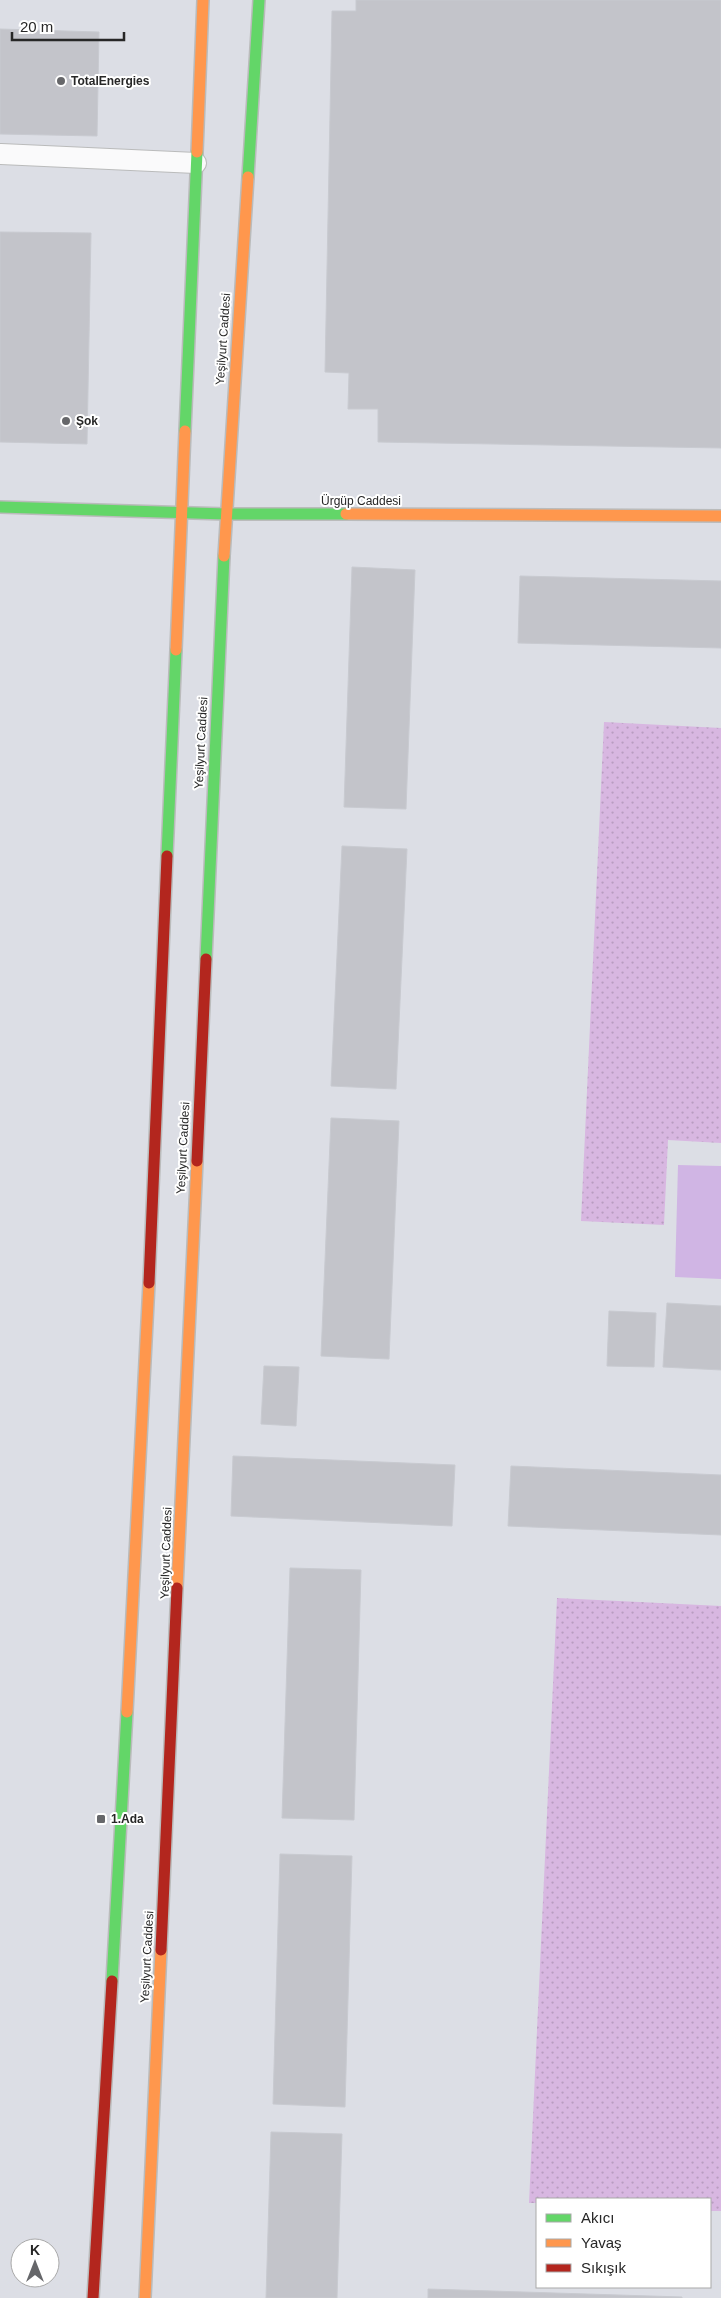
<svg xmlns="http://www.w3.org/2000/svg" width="721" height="2298" font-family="Helvetica,sans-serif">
<defs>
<pattern id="grass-dots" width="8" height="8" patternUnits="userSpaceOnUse" patternTransform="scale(1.25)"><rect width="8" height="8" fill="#d8b7e1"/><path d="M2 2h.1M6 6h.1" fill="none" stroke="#b99dc1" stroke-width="1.8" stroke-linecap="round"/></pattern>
</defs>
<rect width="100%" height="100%" fill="#dcdee5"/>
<g fill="url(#grass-dots)">
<path d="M 604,722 L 721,728 L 721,1143 L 668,1140 L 664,1225 L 581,1221 Z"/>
<path d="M 557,1598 L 721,1606 L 721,2211 L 710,2211 L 710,2199 L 537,2199 L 537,2203 L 529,2203 Z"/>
</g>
<path fill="#d0b5e4" d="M 678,1165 L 721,1166 L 721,1279 L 675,1277 Z"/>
<g fill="#c3c4ca" stroke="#c8cad0">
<path d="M 356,0 L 721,0 L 721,448 L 378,442 L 378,409 L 348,409 L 349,373 L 325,372 L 332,11 L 356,11 Z"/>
<path d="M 0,29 L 99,32 L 97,136 L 0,134 Z"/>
<path d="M 0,232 L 91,233 L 87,444 L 0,442 Z"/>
<path d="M 352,567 L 415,570 L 406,809 L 344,807 Z"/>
<path d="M 520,576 L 721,581 L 721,648 L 518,643 Z"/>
<path d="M 342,846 L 407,849 L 396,1089 L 331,1086 Z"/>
<path d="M 331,1118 L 399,1121 L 389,1359 L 321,1356 Z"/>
<path d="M 667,1303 L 721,1306 L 721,1370 L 663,1367 Z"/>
<path d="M 609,1311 L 656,1313 L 654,1367 L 607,1366 Z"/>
<path d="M 264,1366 L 299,1367 L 296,1426 L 261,1424 Z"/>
<path d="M 233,1456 L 455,1465 L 452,1526 L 231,1516 Z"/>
<path d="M 511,1466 L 721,1475 L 721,1535 L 508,1526 Z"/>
<path d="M 290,1568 L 361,1570 L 354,1820 L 282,1818 Z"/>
<path d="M 280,1854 L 352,1856 L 345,2107 L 273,2104 Z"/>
<path d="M 271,2132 L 342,2134 L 337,2298 L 266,2298 Z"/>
<path d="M 428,2289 L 682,2297 L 682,2298 L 428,2298 Z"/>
</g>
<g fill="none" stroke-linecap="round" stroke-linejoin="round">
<g stroke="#babbbb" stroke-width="22">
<path id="lane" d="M 1,154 L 196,163"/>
</g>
<g stroke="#babbbb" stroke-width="14">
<g id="fast">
<path d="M 248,177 L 259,0"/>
<path d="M 185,431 L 197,152"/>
<path d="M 0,507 L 226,514 L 346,514"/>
<path d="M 167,856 L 176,650"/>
<path d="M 206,959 L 224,556"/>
<path d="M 112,1981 L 127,1712"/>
</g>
</g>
<g stroke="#babbbb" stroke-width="14">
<g id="slow">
<path d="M 197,152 L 203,0"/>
<path d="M 346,514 L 721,516"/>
<path d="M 224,556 L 248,177"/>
<path d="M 176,650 L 185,431"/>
<path d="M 177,1588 L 197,1161"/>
<path d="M 127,1712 L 149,1283"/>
<path d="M 145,2298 L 161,1950"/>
</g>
</g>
<g stroke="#babbbb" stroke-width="14">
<g id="jam">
<path d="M 197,1161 L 206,959"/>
<path d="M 149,1283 L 167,856"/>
<path d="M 161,1950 L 177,1588"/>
<path d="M 93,2298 L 112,1981"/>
</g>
</g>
<use href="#lane" stroke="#fafafb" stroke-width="20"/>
<use href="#fast" stroke="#63d668" stroke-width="11"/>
<use href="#slow" stroke="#ff974d" stroke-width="11"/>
<use href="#jam" stroke="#b3261e" stroke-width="11"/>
</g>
<g fill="#66676a" stroke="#fff" stroke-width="2">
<circle cx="61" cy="81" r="5"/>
<circle cx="66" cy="421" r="5"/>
<rect x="96" y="1814" width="10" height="10" rx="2.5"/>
</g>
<g text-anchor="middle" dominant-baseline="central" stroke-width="4" stroke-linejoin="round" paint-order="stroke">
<g font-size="12" font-weight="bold" fill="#272727" stroke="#fff" text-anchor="start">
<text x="71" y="81">TotalEnergies</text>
<text x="76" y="421">Şok</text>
<text x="111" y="1819">1.Ada</text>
</g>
<g font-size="12" fill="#272727" stroke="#fff">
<text transform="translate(223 339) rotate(-86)">Yeşilyurt Caddesi</text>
<text x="361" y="501">Ürgüp Caddesi</text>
<text transform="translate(201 743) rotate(-87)">Yeşilyurt Caddesi</text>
<text transform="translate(183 1148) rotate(-87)">Yeşilyurt Caddesi</text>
<text transform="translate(166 1553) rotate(-88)">Yeşilyurt Caddesi</text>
<text transform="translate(147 1957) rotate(-87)">Yeşilyurt Caddesi</text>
</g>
</g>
<rect x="536" y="2198" width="175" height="90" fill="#ffffff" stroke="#a9a9a9"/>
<rect x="546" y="2214" width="25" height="8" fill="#63d668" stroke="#a9a9a9"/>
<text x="581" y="2223" font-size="15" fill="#272727">Akıcı</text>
<rect x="546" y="2239" width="25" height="8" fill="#ff974d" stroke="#a9a9a9"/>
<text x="581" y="2248" font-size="15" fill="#272727">Yavaş</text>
<rect x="546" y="2264" width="25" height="8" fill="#b3261e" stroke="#a9a9a9"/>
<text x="581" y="2273" font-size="15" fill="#272727">Sıkışık</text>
<g transform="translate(35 2263)"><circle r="24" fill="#ffffff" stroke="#a9a9a9"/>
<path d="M0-4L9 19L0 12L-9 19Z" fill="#66676a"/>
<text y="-8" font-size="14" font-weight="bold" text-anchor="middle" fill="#272727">K</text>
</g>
<path d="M12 32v8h112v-8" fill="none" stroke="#272727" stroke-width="2.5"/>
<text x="20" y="32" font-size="15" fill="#272727" stroke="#ffffff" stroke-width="4" paint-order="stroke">20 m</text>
</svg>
